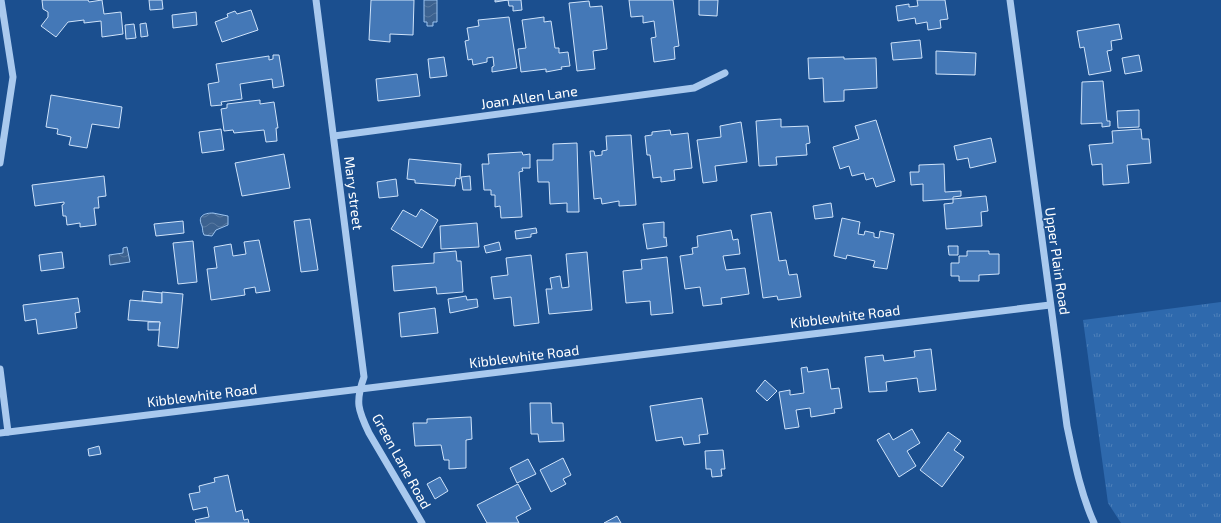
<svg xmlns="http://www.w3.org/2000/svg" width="1221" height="523" font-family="'Exo 2',sans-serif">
<defs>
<pattern id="grass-tufts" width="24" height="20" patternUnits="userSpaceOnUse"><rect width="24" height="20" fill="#2e69ad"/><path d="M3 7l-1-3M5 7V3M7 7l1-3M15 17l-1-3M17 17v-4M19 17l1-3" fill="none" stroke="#4d80b9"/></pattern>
<pattern id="water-waves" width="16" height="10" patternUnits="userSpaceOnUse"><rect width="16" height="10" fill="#3c6290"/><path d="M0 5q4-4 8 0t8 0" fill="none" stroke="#597aa1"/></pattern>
</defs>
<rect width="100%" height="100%" fill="#1b4f8f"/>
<path fill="url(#grass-tufts)" d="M 1221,302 L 1221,523 L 1121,523 L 1108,503 L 1083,320 Z"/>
<g fill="url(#water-waves)" stroke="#9cc4f0">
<path d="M 424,0 L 437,0 L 437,22 L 433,22 L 433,26 L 427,26 L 427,22 L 424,22 Z"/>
<path d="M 213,213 L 228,216 L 228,225 L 216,230 L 212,236 L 204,235 C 202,231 203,229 202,226 C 197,216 204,213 213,213 Z"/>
<path d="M 127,247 L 130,262 L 110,265 L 109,255 L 123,253 L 123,248 Z"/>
</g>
<g fill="#4478b7" stroke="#cfe3fa">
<path d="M 42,0 L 88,0 L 89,2 L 102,0 L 104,14 L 121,12 L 123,34 L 102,37 L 101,21 L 84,23 L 84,20 L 68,22 L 56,37 L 41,26 L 48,17 L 48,12 L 43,9 Z"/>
<path d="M 149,0 L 162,0 L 163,9 L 150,10 Z"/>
<path d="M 371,0 L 414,0 L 413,35 L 390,34 L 390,42 L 369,40 Z"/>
<path d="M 495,0 L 521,0 L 522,10 L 513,11 L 513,6 L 509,6 L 508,0 L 495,2 Z"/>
<path d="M 629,0 L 673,0 L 679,46 L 674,47 L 675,59 L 654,62 L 651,38 L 656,37 L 654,21 L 643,23 L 643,16 L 631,17 Z"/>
<path d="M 699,0 L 718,0 L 717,16 L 699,15 Z"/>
<path d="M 917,0 L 945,0 L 948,19 L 940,20 L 941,28 L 928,30 L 927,22 L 916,24 L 915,18 L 898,21 L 896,6 L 909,4 L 909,7 L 918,6 Z"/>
<path d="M 589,1 L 590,7 L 602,6 L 607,49 L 593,51 L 595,69 L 577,71 L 569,3 Z"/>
<path d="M 251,10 L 258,30 L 222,42 L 215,22 L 228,17 L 227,14 L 235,11 L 237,14 Z"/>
<path d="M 196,12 L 197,25 L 173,28 L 172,15 Z"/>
<path d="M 509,17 L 517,68 L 492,72 L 492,67 L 494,66 L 493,57 L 487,58 L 487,62 L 473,65 L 472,59 L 468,60 L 465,41 L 469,40 L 467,28 L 479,26 L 478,20 Z"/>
<path d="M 544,17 L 544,22 L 551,21 L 555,48 L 559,48 L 559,53 L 568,52 L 570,66 L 561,67 L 562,69 L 546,72 L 546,69 L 521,72 L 518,49 L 526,48 L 522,20 Z"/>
<path d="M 146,23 L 148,36 L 141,37 L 140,24 Z"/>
<path d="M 134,24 L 136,38 L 126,39 L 125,25 Z"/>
<path d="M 1119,24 L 1122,39 L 1111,41 L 1112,50 L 1107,51 L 1111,71 L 1089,75 L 1084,47 L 1080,48 L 1077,31 Z"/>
<path d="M 920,40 L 922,58 L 893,60 L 891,43 Z"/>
<path d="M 936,51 L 976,53 L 975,75 L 936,74 Z"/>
<path d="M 273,55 L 279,55 L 284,86 L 273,88 L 272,79 L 240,84 L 242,99 L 221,102 L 222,105 L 211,106 L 208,84 L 219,82 L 216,64 L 269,56 L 269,60 L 273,59 Z"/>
<path d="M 1139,55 L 1142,71 L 1125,74 L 1122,58 Z"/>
<path d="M 444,57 L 447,76 L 430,78 L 428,59 Z"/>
<path d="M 844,57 L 844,59 L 876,58 L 877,88 L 844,90 L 844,101 L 824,102 L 823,78 L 809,79 L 808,58 Z"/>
<path d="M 417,74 L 420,96 L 378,101 L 376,79 Z"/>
<path d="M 1103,81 L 1107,121 L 1110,121 L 1110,126 L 1102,127 L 1102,123 L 1081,124 L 1082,82 Z"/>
<path d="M 51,95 L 122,107 L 119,128 L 92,124 L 87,148 L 69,145 L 71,137 L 57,134 L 58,129 L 46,127 Z"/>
<path d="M 260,100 L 260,104 L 274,102 L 278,128 L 276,128 L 277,141 L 266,142 L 264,130 L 234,133 L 233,130 L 224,131 L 221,109 L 227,108 L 227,104 Z"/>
<path d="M 1139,110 L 1139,127 L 1118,128 L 1117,111 Z"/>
<path d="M 781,119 L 781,127 L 808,126 L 810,143 L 806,144 L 807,155 L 776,157 L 777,165 L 759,166 L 756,121 Z"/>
<path d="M 876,120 L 895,181 L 876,187 L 873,178 L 866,180 L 864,173 L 852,176 L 849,166 L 840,169 L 833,147 L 859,139 L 855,126 Z"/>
<path d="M 741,122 L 747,162 L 715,166 L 717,181 L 703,183 L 697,140 L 721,137 L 720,126 Z"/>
<path d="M 221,129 L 224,150 L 202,153 L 199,132 Z"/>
<path d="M 1141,129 L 1142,139 L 1149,139 L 1151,163 L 1127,165 L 1129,183 L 1103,185 L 1102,164 L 1092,165 L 1089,145 L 1113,143 L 1112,131 Z"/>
<path d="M 670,130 L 671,135 L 688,133 L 692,168 L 674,170 L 675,180 L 661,182 L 661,177 L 653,178 L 650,155 L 647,155 L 645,136 L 652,135 L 652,132 Z"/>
<path d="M 631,135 L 636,205 L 619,206 L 619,201 L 602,204 L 601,198 L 594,199 L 590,151 L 594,151 L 595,156 L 602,155 L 602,151 L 607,150 L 606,136 Z"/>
<path d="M 991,138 L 996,162 L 970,168 L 968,158 L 957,160 L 954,146 Z"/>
<path d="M 577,143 L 579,212 L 567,212 L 567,203 L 550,204 L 549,182 L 538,182 L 537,160 L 553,160 L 553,144 Z"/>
<path d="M 522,152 L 523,155 L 530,154 L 530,168 L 522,168 L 523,171 L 519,172 L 522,217 L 501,218 L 500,206 L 495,207 L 495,195 L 491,195 L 491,190 L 484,190 L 482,164 L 489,164 L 488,154 Z"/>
<path d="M 284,154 L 290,188 L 242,196 L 235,163 Z"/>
<path d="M 409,159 L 461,164 L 460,179 L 456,178 L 455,186 L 415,183 L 415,180 L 407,179 Z"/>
<path d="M 944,164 L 945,192 L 961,191 L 961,196 L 953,197 L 953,199 L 923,201 L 923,184 L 911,185 L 910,172 L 919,172 L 919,165 Z"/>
<path d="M 104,176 L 106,196 L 98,197 L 99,208 L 94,208 L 96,225 L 80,227 L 80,223 L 67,225 L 66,216 L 63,216 L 62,205 L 64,204 L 64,202 L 35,206 L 32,185 Z"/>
<path d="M 470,176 L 471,190 L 463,190 L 461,177 Z"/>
<path d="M 396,179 L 398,196 L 379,198 L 377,182 Z"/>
<path d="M 986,196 L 988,211 L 981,212 L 982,226 L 946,229 L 944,204 L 953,203 L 953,199 Z"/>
<path d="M 831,203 L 833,217 L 815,219 L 813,206 Z"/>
<path d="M 421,209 L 438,220 L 422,248 L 391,229 L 403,210 L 416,217 Z"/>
<path d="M 771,212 L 779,261 L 786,260 L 789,275 L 797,274 L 801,297 L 778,300 L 777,296 L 763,298 L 751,215 Z"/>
<path d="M 842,218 L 860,222 L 858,234 L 864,235 L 865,231 L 874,233 L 874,237 L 879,238 L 880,231 L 894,234 L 887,269 L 873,267 L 875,261 L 847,255 L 846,259 L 834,256 Z"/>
<path d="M 310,219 L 318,270 L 301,272 L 294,221 Z"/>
<path d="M 183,221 L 184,233 L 156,236 L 154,224 Z"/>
<path d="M 664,222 L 664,238 L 666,237 L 667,246 L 647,249 L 643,224 Z"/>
<path d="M 477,223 L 479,247 L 441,249 L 440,226 Z"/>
<path d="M 536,228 L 537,233 L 531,234 L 531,237 L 516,239 L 515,231 Z"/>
<path d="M 731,230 L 733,240 L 738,239 L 740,254 L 723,256 L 726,270 L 745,268 L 749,294 L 721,298 L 722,304 L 703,306 L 700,287 L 685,289 L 680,256 L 693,254 L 692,248 L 698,247 L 697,236 Z"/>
<path d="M 259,240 L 270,291 L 256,293 L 255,287 L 244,289 L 245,295 L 211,300 L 207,269 L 217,268 L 214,247 L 231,244 L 233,256 L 246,254 L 244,242 Z"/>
<path d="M 193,241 L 197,282 L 178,284 L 173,243 Z"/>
<path d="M 499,242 L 501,250 L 486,253 L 484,246 Z"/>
<path d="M 948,246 L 958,246 L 958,255 L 949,255 Z"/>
<path d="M 456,251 L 457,261 L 461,261 L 463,292 L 437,294 L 436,287 L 394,291 L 392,266 L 434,263 L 434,253 Z"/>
<path d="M 967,251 L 989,251 L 989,254 L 999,254 L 999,274 L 979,275 L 979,281 L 959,281 L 959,276 L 951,276 L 951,263 L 959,263 L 959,256 L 967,256 Z"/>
<path d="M 62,252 L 64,268 L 41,271 L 39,255 Z"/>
<path d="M 587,252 L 592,310 L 549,314 L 546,289 L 552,289 L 550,278 L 560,276 L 562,288 L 569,287 L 566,254 Z"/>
<path d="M 531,255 L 539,323 L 514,326 L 511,297 L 494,299 L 491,277 L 508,275 L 506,258 Z"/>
<path d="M 667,257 L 673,313 L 651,315 L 650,301 L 626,303 L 623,271 L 642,269 L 641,260 Z"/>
<path d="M 143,291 L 162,293 L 162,303 L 142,301 Z"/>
<path d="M 162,292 L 183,294 L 178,348 L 158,346 L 160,322 L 128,320 L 130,300 L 162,303 Z"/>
<path d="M 466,296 L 467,300 L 477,299 L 478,307 L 450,313 L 448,299 Z"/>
<path d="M 78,298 L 80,312 L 75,313 L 77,328 L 38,334 L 36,319 L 25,321 L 23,305 Z"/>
<path d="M 435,308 L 438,333 L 401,337 L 399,313 Z"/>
<path d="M 148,322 L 160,322 L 159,330 L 148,330 Z"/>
<path d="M 931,349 L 936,390 L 919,392 L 917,378 L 886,382 L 887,391 L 869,392 L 865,357 L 883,355 L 884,361 L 915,357 L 914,351 Z"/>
<path d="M 807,367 L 808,372 L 828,369 L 831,389 L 839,388 L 842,408 L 834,409 L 835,413 L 811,417 L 810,408 L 796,410 L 799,427 L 785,429 L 779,392 L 790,390 L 790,395 L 804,393 L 801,368 Z"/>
<path d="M 765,380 L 777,391 L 767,401 L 756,391 Z"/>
<path d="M 702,398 L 708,434 L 699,435 L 700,443 L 684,445 L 682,437 L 656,441 L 650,406 Z"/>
<path d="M 530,403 L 551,403 L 552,423 L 563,423 L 564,441 L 539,442 L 538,434 L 531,434 Z"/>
<path d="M 471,417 L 472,439 L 466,440 L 466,468 L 449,469 L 449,460 L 444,460 L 441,445 L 415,446 L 413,423 L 427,423 L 427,419 Z"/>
<path d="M 912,429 L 920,443 L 907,451 L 916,466 L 899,477 L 877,440 L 889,433 L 893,440 Z"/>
<path d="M 948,432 L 961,441 L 954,450 L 964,457 L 942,487 L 920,470 Z"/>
<path d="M 99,446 L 101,454 L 89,456 L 88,449 Z"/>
<path d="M 723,450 L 725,469 L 721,469 L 722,476 L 712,477 L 711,469 L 706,469 L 705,451 Z"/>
<path d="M 563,458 L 571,475 L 563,479 L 566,484 L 551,492 L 540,470 Z"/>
<path d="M 528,459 L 536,474 L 517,483 L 510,468 Z"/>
<path d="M 228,475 L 236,512 L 242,510 L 244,520 L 248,519 L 249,523 L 196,523 L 195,520 L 209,517 L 207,507 L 193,510 L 189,494 L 200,492 L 199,486 L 215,482 L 214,478 Z"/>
<path d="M 440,477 L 448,491 L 435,499 L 427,484 Z"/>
<path d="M 518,484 L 531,509 L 516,517 L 519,523 L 487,523 L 477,505 Z"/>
<path d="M 617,516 L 621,523 L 604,523 Z"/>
</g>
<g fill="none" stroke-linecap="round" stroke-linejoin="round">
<g stroke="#a9c9ee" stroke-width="7">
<path d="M 316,0 L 364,377 C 355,402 358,410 369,433 L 422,523"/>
<path d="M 1010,0 L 1067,426 C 1074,459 1080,492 1094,523"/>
<path d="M 334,136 L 694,88 L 725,73"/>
<path d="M 0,163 L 13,77 L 1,0"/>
<path d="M 0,369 L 8,432"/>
<path d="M 0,433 L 1050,305"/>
</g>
</g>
<g text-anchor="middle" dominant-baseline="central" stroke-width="3" stroke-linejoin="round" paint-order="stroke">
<g font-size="14" fill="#fff" stroke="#1b4f8f">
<text transform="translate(529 97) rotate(-8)">Joan Allen Lane</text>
<text transform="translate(354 193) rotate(83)">Mary street</text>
<text transform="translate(1058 261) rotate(82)">Upper Plain Road</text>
<text transform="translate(845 316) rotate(-7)">Kibblewhite Road</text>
<text transform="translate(524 356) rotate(-7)">Kibblewhite Road</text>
<text transform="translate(202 395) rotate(-7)">Kibblewhite Road</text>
<text transform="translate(402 461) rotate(61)">Green Lane Road</text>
</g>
</g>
</svg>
